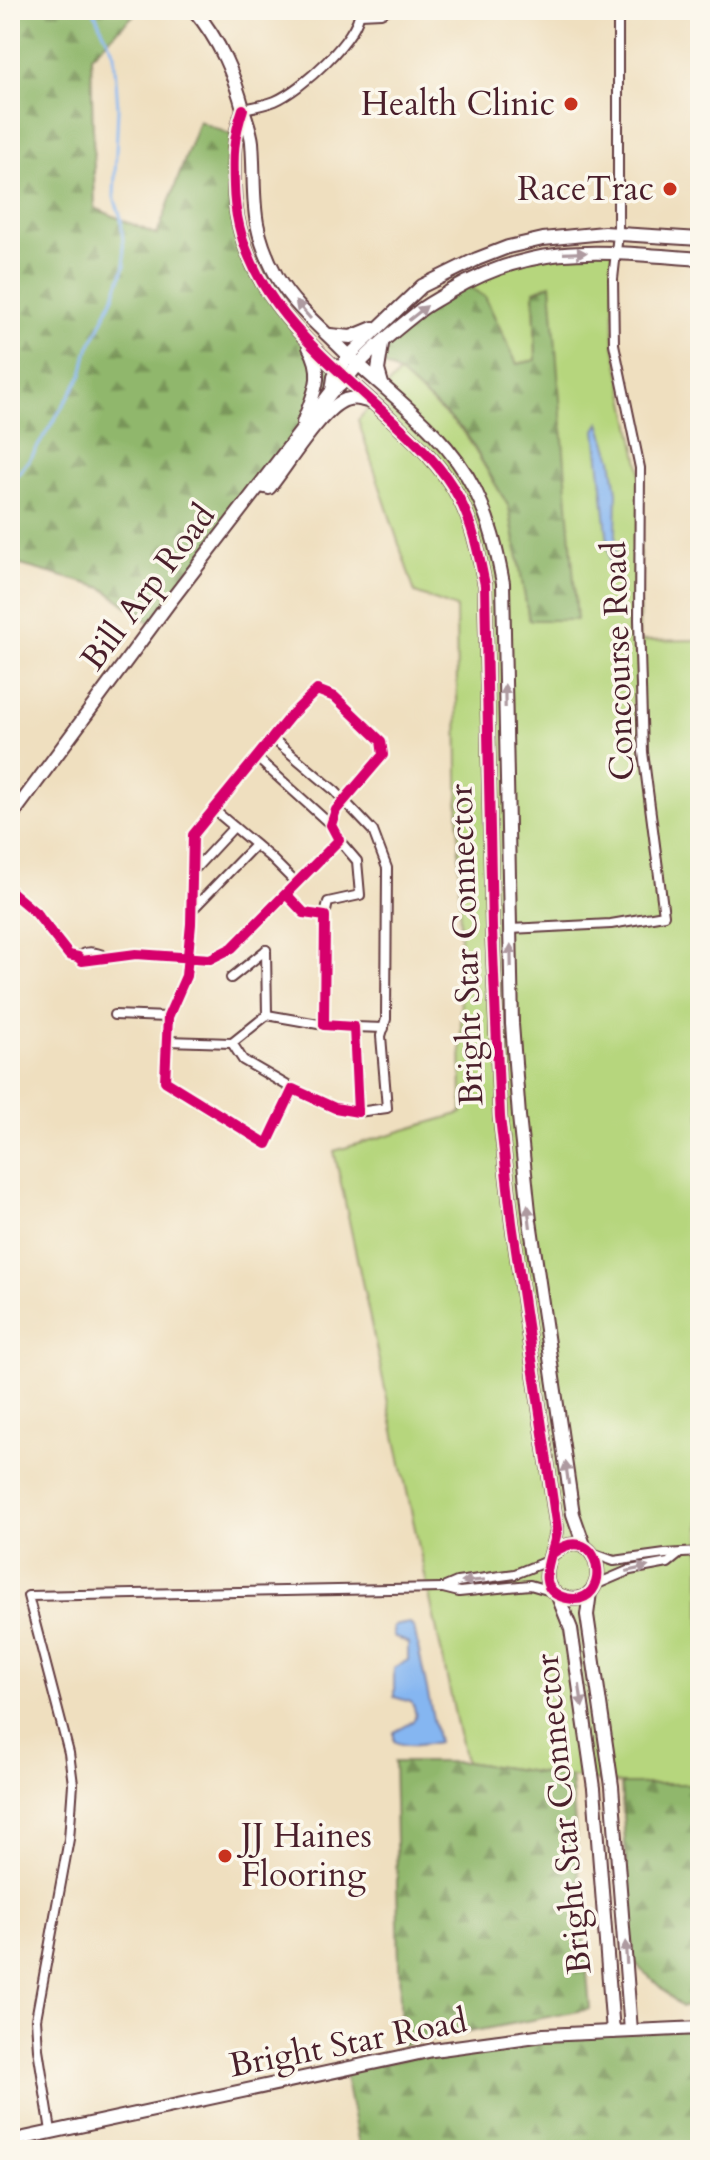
<svg xmlns="http://www.w3.org/2000/svg" width="710" height="2160" font-family="Cardo,serif">
<defs>
<pattern id="forest-firs" width="22" height="20" patternUnits="userSpaceOnUse" patternTransform="scale(2)"><rect width="22" height="20" fill="#90b76c"/><path d="M5 1l3.5 6h-7zM16 11l3.5 6h-7z" fill="#789459"/></pattern>
</defs>
<rect width="100%" height="100%" fill="#fbf7ec"/>
<filter id="ink" filterUnits="userSpaceOnUse"><feTurbulence type="fractalNoise" baseFrequency=".0125" numOctaves="2"/><feDisplacementMap in="SourceGraphic" scale="16" xChannelSelector="R" yChannelSelector="G"/><feConvolveMatrix kernelMatrix="1 2 1 2 8 2 1 2 1" color-interpolation-filters="sRGB"/></filter>
<filter id="wash" filterUnits="userSpaceOnUse"><feTurbulence type="fractalNoise" baseFrequency=".006" numOctaves="4" result="noise"/><feDisplacementMap in="SourceGraphic" scale="32" xChannelSelector="R" yChannelSelector="G"/><feGaussianBlur stdDeviation="1.8" result="paint"/><feColorMatrix in="noise" values="0 0 0 0 0 0 0 0 0 0 0 0 0 0 0 0 0 1.4 0 .05"/><feComposite in="paint" operator="in"/></filter>
<g filter="url(#wash)">
<rect width="100%" height="100%" fill="#efdfbf"/>
<path fill="#b6d67d" stroke="#807a54" stroke-width="2" d="M 557,245 L 613,247 L 614,344 L 640,468 L 639,641 L 700,640 L 700,1784 L 621,1784 L 465,1762 L 334,1151 L 462,1113 L 456,608 L 415,593 L 358,420 L 399,373 L 464,432 L 509,507 L 529,620 L 576,620 L 534,291 L 536,360 L 517,364 L 485,297 L 456,278 Z"/>
<g fill="url(#forest-firs)" stroke="#6d6b4c" stroke-width="2">
<path d="M 10,10 L 139,10 L 91,56 L 95,208 L 157,235 L 199,121 L 234,136 L 234,200 L 263,288 L 339,370 L 332,391 L 153,625 L 103,588 L 10,562 Z"/>
<path d="M 456,278 L 485,297 L 517,364 L 536,360 L 534,291 L 551,284 L 577,620 L 529,620 L 509,507 L 465,432 L 399,373 L 361,353 Z"/>
<path d="M 394,1762 L 465,1762 L 571,1777 L 590,2009 L 401,2045 Z"/>
<path d="M 621,1784 L 700,1784 L 700,2006 L 681,2007 L 633,1961 Z"/>
<path d="M 700,2028 L 700,2150 L 360,2150 L 344,2071 L 487,2043 Z"/>
</g>
<g fill="#85b6f1" stroke="#686a8e" stroke-width="2">
<path d="M 600,423 L 612,459 L 617,492 L 615,572 L 610,562 L 596,430 Z"/>
<path d="M 409,1623 L 414,1628 L 438,1742 C 426,1745 404,1748 394,1741 L 394,1732 C 408,1724 423,1722 411,1702 L 394,1697 L 394,1668 L 408,1660 L 408,1643 L 393,1636 L 393,1626 Z"/>
</g>
<g fill="none" stroke-linecap="round" stroke-linejoin="round">
<path stroke="#85b6f1" stroke-width="3" d="M 10,483 L 32,456 L 82,375 L 87,353 L 114,296 L 125,266 L 121,218 L 114,197 L 118,108 L 114,53 L 93,10"/>
</g>
</g>
<g filter="url(#ink)">
<g fill="none" stroke-linecap="round" stroke-linejoin="round">
<g stroke="#633c41" stroke-width="12">
<g id="street">
<path d="M 360,14 L 381,13 L 387,10"/>
<path d="M 243,109 C 254,107 265,105 275,101 C 301,90 358,38 360,10"/>
<path d="M 272,738 L 335,791 L 373,831 L 387,868 L 386,1019 L 381,1036 L 387,1108 L 358,1112"/>
<path d="M 256,757 L 331,825"/>
<path d="M 213,809 L 270,857 L 296,883"/>
<path d="M 193,871 L 234,827"/>
<path d="M 10,891 L 36,913 L 69,955 L 78,957 L 82,961 L 136,954 L 210,959 L 232,948 L 339,840 L 331,825 L 336,810 L 383,755 L 381,741 L 335,697 L 317,690 L 291,715 L 193,835 L 191,924 L 186,976 L 168,1017 L 165,1081 L 267,1144 L 293,1089 L 335,1108 L 358,1112 L 354,1027 L 324,1025 L 325,916 L 304,913 L 286,894"/>
<path d="M 191,911 L 255,845"/>
<path d="M 325,916 L 328,902 L 360,895 L 357,861 L 339,840"/>
<path d="M 510,929 L 611,924 L 664,915 L 643,752 L 639,620 L 640,468 L 614,344 L 613,279 L 618,234 L 618,10"/>
<path d="M 78,957 C 86,950 97,952 105,956"/>
<path d="M 231,978 L 266,950"/>
<path d="M 114,1015 L 168,1017"/>
<path d="M 267,1015 L 324,1025"/>
<path d="M 354,1027 L 384,1028"/>
<path d="M 167,1041 L 232,1043 L 267,1015 L 266,950"/>
<path d="M 232,1043 L 243,1060 L 293,1089"/>
<path d="M 592,1553 L 614,1561 L 665,1554 L 700,1552"/>
<path d="M 547,1561 L 515,1574 L 457,1582 L 443,1588 L 459,1592 L 530,1585 L 551,1591"/>
<path d="M 595,1585 L 630,1570 L 668,1563 L 678,1555"/>
<path d="M 51,2131 L 38,2049 L 36,2019 L 69,1839 L 73,1784 L 69,1753 L 28,1596 L 443,1588"/>
</g>
</g>
<g stroke="#633c41" stroke-width="16">
<g id="secondary">
<path d="M 194,10 C 220,41 234,74 244,112 C 247,122 251,132 252,142 C 256,197 248,224 277,277 C 293,305 320,327 342,349 C 387,393 446,432 475,490 C 490,520 497,551 503,583 L 512,1024 L 519,1116 L 530,1221 L 573,1514 L 585,1548"/>
<path d="M 243,109 C 233,138 233,156 234,186 C 236,292 321,354 392,420 C 417,443 443,467 459,498 C 473,525 479,555 485,585 L 492,928 L 500,1117 L 512,1223 L 557,1529 C 556,1551 529,1589 566,1598 C 616,1609 602,1516 553,1553"/>
<path d="M 330,335 L 351,337 L 373,328"/>
<path d="M 382,384 L 378,370 L 382,344"/>
<path d="M 332,391 L 334,377 L 349,356 L 422,286 L 477,259 L 508,247 L 543,239 L 604,233 L 700,239"/>
<path d="M 303,423 C 313,394 326,376 309,347"/>
<path d="M 260,486 L 269,488 C 287,466 321,409 345,400 C 354,397 361,399 370,402"/>
<path d="M 10,818 L 169,603 L 332,391 C 344,384 349,375 358,365 C 375,346 398,328 418,312 C 427,304 439,299 449,292 C 537,240 604,252 700,259"/>
<path d="M 590,1592 L 587,1615 L 612,1786 L 631,2031"/>
<path d="M 557,1594 L 571,1629 L 594,1788 L 613,2032"/>
<path d="M 10,2141 L 433,2050 L 544,2035 L 700,2028"/>
</g>
</g>
<use href="#street" stroke="#fff" stroke-width="8"/>
<use href="#secondary" stroke="#fff" stroke-width="12"/>
<g stroke="#fbf7ec" stroke-width="15">
<g id="cycleway">
<path d="M 243,109 C 233,138 233,156 234,186 C 236,292 321,354 392,420 C 417,443 443,467 459,498 C 473,525 479,555 485,585 L 492,928 L 500,1117 L 512,1223 L 557,1529 C 556,1551 529,1589 566,1598 C 616,1609 602,1516 553,1553"/>
<path d="M 10,891 L 36,913 L 69,955 L 78,957 L 82,961 L 136,954 L 210,959 L 232,948 L 339,840 L 331,825 L 336,810 L 383,755 L 381,741 L 335,697 L 317,690 L 291,715 L 193,835 L 191,924 L 186,976 L 168,1017 L 165,1081 L 267,1144 L 293,1089 L 335,1108 L 358,1112 L 354,1027 L 324,1025 L 325,916 L 304,913 L 286,894"/>
</g>
</g>
<use href="#cycleway" stroke="#d6006c" stroke-width="10"/>
</g>
<defs><path id="oneway-solid" d="M-6-.8H1V-3.2L6.5 0L1 3.2V.8H-6Z" transform="scale(2)"/></defs>
<g fill="#ae9aa0">
<use href="#oneway-solid" transform="translate(575 253) rotate(-2)"/>
<use href="#oneway-solid" transform="translate(303 310) rotate(-131)"/>
<use href="#oneway-solid" transform="translate(418 313) rotate(-38)"/>
<use href="#oneway-solid" transform="translate(505 696) rotate(-91)"/>
<use href="#oneway-solid" transform="translate(511 956) rotate(-91)"/>
<use href="#oneway-solid" transform="translate(529 1216) rotate(-97)"/>
<use href="#oneway-solid" transform="translate(567 1473) rotate(-98)"/>
<use href="#oneway-solid" transform="translate(637 1569) rotate(-12)"/>
<use href="#oneway-solid" transform="translate(473 1581) rotate(174)"/>
<use href="#oneway-solid" transform="translate(581 1696) rotate(82)"/>
<use href="#oneway-solid" transform="translate(626 1953) rotate(-94)"/>
</g>
</g>
<g fill="#c8321e" stroke="#fbf7ec" stroke-width="3">
<circle cx="571" cy="104" r="8"/>
<circle cx="670" cy="189" r="8"/>
<circle cx="225" cy="1856" r="8"/>
</g>
<g text-anchor="middle" dominant-baseline="central" stroke-width="7" stroke-linejoin="round" paint-order="stroke">
<g font-size="34" fill="#4a1f2b" stroke="#fbf7ec" text-anchor="end">
<text x="555" y="104">Health Clinic</text>
<text x="654" y="189">RaceTrac</text>
<text x="241" y="1836" text-anchor="start">JJ Haines<tspan x="241" dy="39">Flooring</tspan></text>
</g>
<g font-size="34" fill="#4a1f2b" stroke="#fbf7ec">
<text transform="translate(148 587) rotate(-53)">Bill Arp Road</text>
<text transform="translate(618 661) rotate(-92)">Concourse Road</text>
<text transform="translate(466 945) rotate(-92)">Bright Star Connector</text>
<text transform="translate(563 1814) rotate(-96)">Bright Star Connector</text>
<text transform="translate(348 2043) rotate(-11)">Bright Star Road</text>
</g>
</g>
<rect width="710" height="2160" fill="none" stroke="#fbf7ec" stroke-width="40"/>
</svg>
